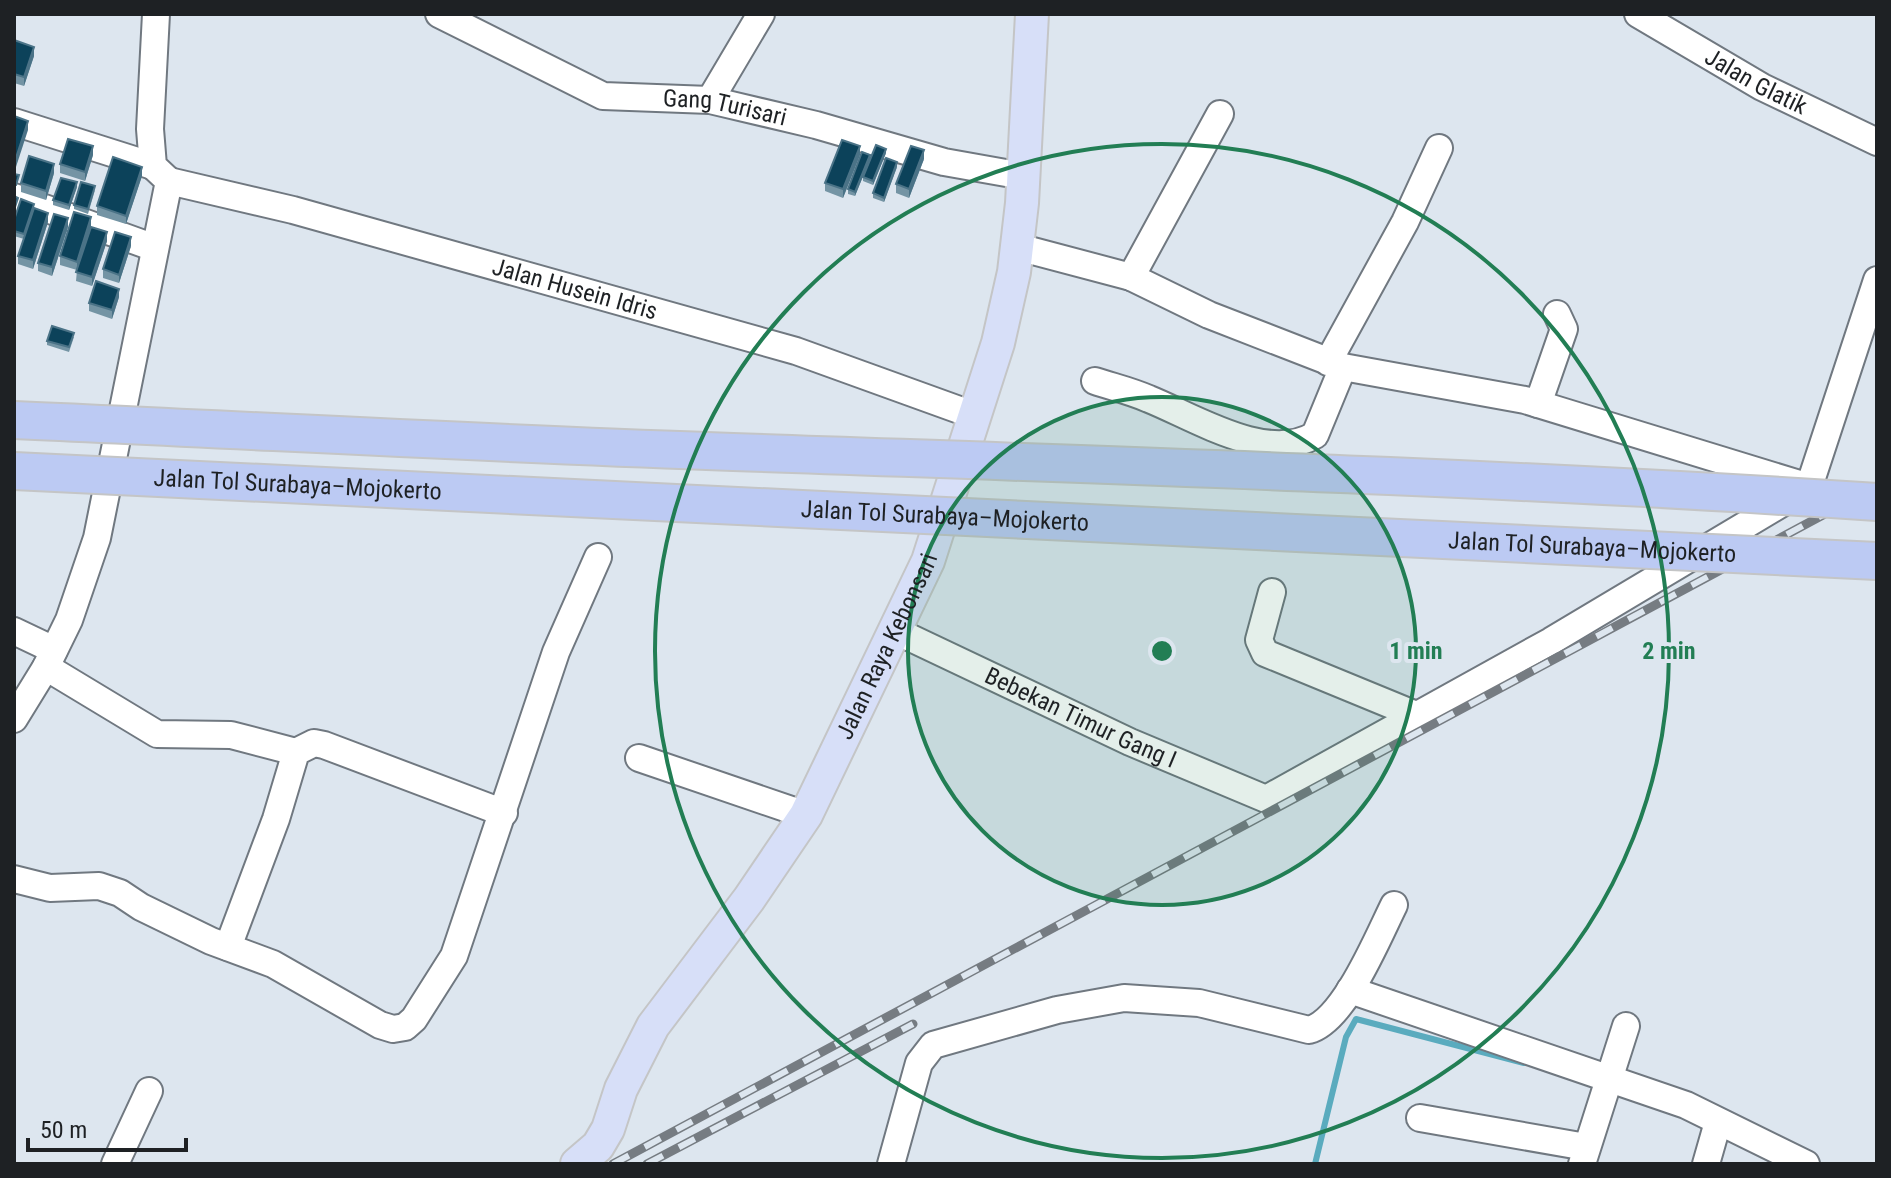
<svg xmlns="http://www.w3.org/2000/svg" width="1891" height="1178" font-family="'Roboto Condensed',sans-serif">
<rect width="100%" height="100%" fill="#dde6ef"/>
<g fill="none" stroke-linecap="round" stroke-linejoin="round">
<path stroke="#5aabbe" stroke-width="6" d="M 1315,1164 L 1346,1037 L 1356,1019 L 1524,1063"/>
<g stroke="#707880" stroke-width="30">
<g id="minor">
<path id="s1" d="M 439,14 L 603,96 L 710,100 L 816,125 L 944,162 L 1023,176"/>
<path id="s2" d="M 1638,14 L 1762,87 L 1877,142"/>
<path d="M 710,100 L 761,14"/>
<path d="M 14,122 L 153,166"/>
<path id="s3" d="M 169,181 L 293,210 L 796,351 L 976,416"/>
<path d="M 14,197 L 155,248"/>
<path d="M 1018,247 L 1131,277 L 1209,315 L 1343,367 L 1525,400 L 1809,487"/>
<path d="M 1131,277 L 1220,114"/>
<path d="M 1328,362 L 1405,222 L 1439,148"/>
<path d="M 1095,381 C 1113,387 1131,391 1149,399 C 1194,417 1267,464 1315,435 L 1343,367"/>
<path d="M 1538,404 L 1564,329 L 1557,314"/>
<path d="M 1272,592 L 1259,640 L 1265,653 L 1416,715"/>
<path d="M 14,631 L 54,650"/>
<path id="s4" d="M 896,631 L 1130,742 L 1266,799 L 1551,641 L 1809,487 L 1877,280"/>
<path d="M 46,667 L 157,734 L 231,735 L 296,752"/>
<path d="M 14,719 L 46,667 L 69,620 L 97,538 L 169,181 L 153,166 L 150,129 L 156,14"/>
<path d="M 639,758 L 806,815"/>
<path d="M 14,879 L 50,888 L 99,886 L 120,893 L 141,907 L 211,941 L 273,964 L 380,1025 L 393,1029 L 405,1027 L 414,1019 L 454,956 L 556,652 L 598,557"/>
<path d="M 228,947 L 276,819 L 296,752 L 314,743 L 324,745 L 504,813"/>
<path d="M 1350,990 L 1686,1105 L 1806,1164"/>
<path d="M 1420,1118 L 1586,1147"/>
<path d="M 115,1164 L 149,1091"/>
<path d="M 891,1164 L 919,1063 L 933,1045 L 1057,1010 L 1124,998 L 1199,1003 L 1309,1030 C 1344,1021 1378,937 1394,905"/>
<path d="M 1582,1164 L 1626,1026"/>
<path d="M 1706,1164 L 1718,1122"/>
</g>
</g>
<g stroke="#c4c5c6" stroke-width="36">
<g id="major">
<path id="s5" d="M 577,1164 L 598,1146 L 608,1129 L 621,1089 L 653,1026 L 749,899 L 806,815 L 928,561 L 998,343 L 1014,272 L 1022,203 L 1032,14"/>
</g>
</g>
<use href="#minor" stroke="#fff" stroke-width="26"/>
<use href="#major" stroke="#d7dff8" stroke-width="32"/>
<g stroke="#767c82" stroke-width="9">
<g id="rail">
<path d="M 613,1164 L 1877,486"/>
<path d="M 647,1164 L 913,1024"/>
</g>
</g>
<use href="#rail" stroke="#dde6ef" stroke-width="6" stroke-dasharray="18" stroke-linecap="butt"/>
<g stroke="#c4c5c6" stroke-width="40" stroke-linecap="butt">
<g id="highway-bridge">
<path d="M 14,420 C 245,430 476,443 707,451 C 1097,465 1487,476 1877,502"/>
<path id="s6" d="M 14,471 L 1877,561"/>
</g>
</g>
<use href="#highway-bridge" stroke="#bccaf3" stroke-width="36"/>
</g>
<g fill="#7494a4">
<path d="M 14,40 L 34,56 L 24,86 L 14,83 Z"/>
<path d="M 886,153 L 873,185 L 863,181 L 863,177 Z"/>
<path d="M 93,155 L 85,181 L 60,173 L 60,164 Z"/>
<path d="M 860,155 L 843,198 L 825,191 L 825,183 Z"/>
<path d="M 870,159 L 855,196 L 848,194 L 848,189 Z"/>
<path d="M 924,159 L 909,198 L 896,193 L 896,184 Z"/>
<path d="M 897,167 L 884,202 L 873,198 L 873,193 Z"/>
<path d="M 54,173 L 46,200 L 21,192 L 21,183 Z"/>
<path d="M 142,176 L 126,224 L 97,215 L 97,206 Z"/>
<path d="M 77,187 L 69,210 L 53,205 L 53,200 Z"/>
<path d="M 95,190 L 88,214 L 74,209 L 74,205 Z"/>
<path d="M 34,208 L 24,239 L 14,236 L 14,220 Z"/>
<path d="M 48,222 L 33,269 L 18,264 L 18,256 Z"/>
<path d="M 68,227 L 52,276 L 38,271 L 38,263 Z"/>
<path d="M 91,227 L 107,241 L 92,286 L 76,281 L 77,270 L 60,265 L 60,256 Z"/>
<path d="M 131,246 L 119,283 L 103,278 L 103,269 Z"/>
<path d="M 119,297 L 112,319 L 89,311 L 89,303 Z"/>
<path d="M 74,337 L 69,352 L 47,345 L 47,341 Z"/>
</g>
<g fill="#4b7387">
<path d="M 34,47 L 34,56 L 24,86 L 24,77 Z"/>
<path d="M 28,121 L 28,130 L 15,170 L 15,161 Z"/>
<path d="M 93,146 L 93,155 L 85,181 L 85,172 Z"/>
<path d="M 860,146 L 860,155 L 843,198 L 843,189 Z"/>
<path d="M 886,149 L 886,153 L 873,185 L 873,181 Z"/>
<path d="M 924,150 L 924,159 L 909,198 L 909,189 Z"/>
<path d="M 870,155 L 870,159 L 855,196 L 855,192 Z"/>
<path d="M 897,162 L 897,167 L 884,202 L 884,198 Z"/>
<path d="M 54,164 L 54,173 L 46,200 L 46,191 Z"/>
<path d="M 142,167 L 142,176 L 126,224 L 126,216 Z"/>
<path d="M 77,182 L 77,187 L 69,210 L 69,205 Z"/>
<path d="M 48,213 L 48,222 L 33,269 L 33,260 Z"/>
<path d="M 91,217 L 91,226 L 77,270 L 77,262 Z"/>
<path d="M 68,218 L 68,227 L 52,276 L 52,267 Z"/>
<path d="M 107,232 L 107,241 L 92,286 L 92,277 Z"/>
<path d="M 131,237 L 131,246 L 119,283 L 119,275 Z"/>
<path d="M 119,289 L 119,297 L 112,319 L 112,310 Z"/>
</g>
<g fill="#0c425a" stroke="#4b7387" stroke-width="2">
<path d="M 14,40 L 34,47 L 24,77 L 14,74 Z"/>
<path d="M 14,116 L 28,121 L 15,161 L 14,160 Z"/>
<path d="M 68,139 L 93,146 L 85,172 L 60,164 Z"/>
<path d="M 842,140 L 860,146 L 843,189 L 825,183 Z"/>
<path d="M 876,145 L 886,149 L 873,181 L 863,177 Z"/>
<path d="M 911,146 L 924,150 L 909,189 L 896,184 Z"/>
<path d="M 862,152 L 870,155 L 855,192 L 848,189 Z"/>
<path d="M 29,156 L 54,164 L 46,191 L 21,183 Z"/>
<path d="M 113,157 L 142,167 L 126,216 L 97,206 Z"/>
<path d="M 886,158 L 897,162 L 884,198 L 873,193 Z"/>
<path d="M 14,174 L 19,175 L 16,185 L 14,185 Z"/>
<path d="M 61,178 L 77,182 L 69,205 L 53,200 Z"/>
<path d="M 81,182 L 95,186 L 88,209 L 74,205 Z"/>
<path d="M 14,196 L 18,198 L 14,210 Z"/>
<path d="M 21,199 L 34,204 L 24,234 L 14,231 L 14,220 Z"/>
<path d="M 34,208 L 48,213 L 33,260 L 18,256 Z"/>
<path d="M 74,212 L 91,217 L 77,262 L 60,256 Z"/>
<path d="M 54,214 L 68,218 L 52,267 L 38,263 Z"/>
<path d="M 91,227 L 107,232 L 92,277 L 76,272 Z"/>
<path d="M 115,232 L 131,237 L 119,275 L 103,269 Z"/>
<path d="M 96,281 L 119,289 L 112,310 L 89,303 Z"/>
<path d="M 52,326 L 74,333 L 69,347 L 47,341 Z"/>
</g>
<circle cx="1162" cy="651" r="254" fill="#227e54" fill-opacity=".12"/>
<g fill="none" stroke="#227e54" stroke-width="4">
<circle cx="1162" cy="651" r="254"/>
<circle cx="1162" cy="651" r="507"/>
</g>
<g text-anchor="middle" dominant-baseline="central" stroke-width="8" stroke-linejoin="round" paint-order="stroke">
<g font-size="24" fill="#1e2124" stroke="#dde6ef">
<text stroke="none"><textPath href="#s2" startOffset="136">Jalan Glatik</textPath></text>
<text stroke="none"><textPath href="#s1" startOffset="306">Gang Turisari</textPath></text>
<text stroke="none"><textPath href="#s3" startOffset="420">Jalan Husein Idris</textPath></text>
<text stroke="none"><textPath href="#s6" startOffset="284">Jalan Tol Surabaya–Mojokerto</textPath></text>
<text stroke="none"><textPath href="#s6" startOffset="932">Jalan Tol Surabaya–Mojokerto</textPath></text>
<text stroke="none"><textPath href="#s6" startOffset="1580">Jalan Tol Surabaya–Mojokerto</textPath></text>
<text stroke="none"><textPath href="#s5" startOffset="608">Jalan Raya Kebonsari</textPath></text>
<text stroke="none"><textPath href="#s4" startOffset="204">Bebekan Timur Gang I</textPath></text>
</g>
</g>
<circle cx="1162" cy="651" r="12" fill="#227e54" stroke="#dde6ef" stroke-width="4"/>
<g font-size="24" text-anchor="middle" font-weight="bold" fill="#227e54" stroke="#dde6ef" stroke-width="8" stroke-linejoin="round" paint-order="stroke">
<text x="1416" y="659">1 min</text>
<text x="1669" y="659">2 min</text>
</g>
<rect width="1891" height="1178" fill="none" stroke="#1e2124" stroke-width="32"/>
<path d="M28 1138v12h158v-12" fill="none" stroke="#1e2124" stroke-width="4"/>
<text x="40" y="1138" font-size="24" fill="#1e2124" stroke="#dde6ef" stroke-width="6" paint-order="stroke">50 m</text>
</svg>
